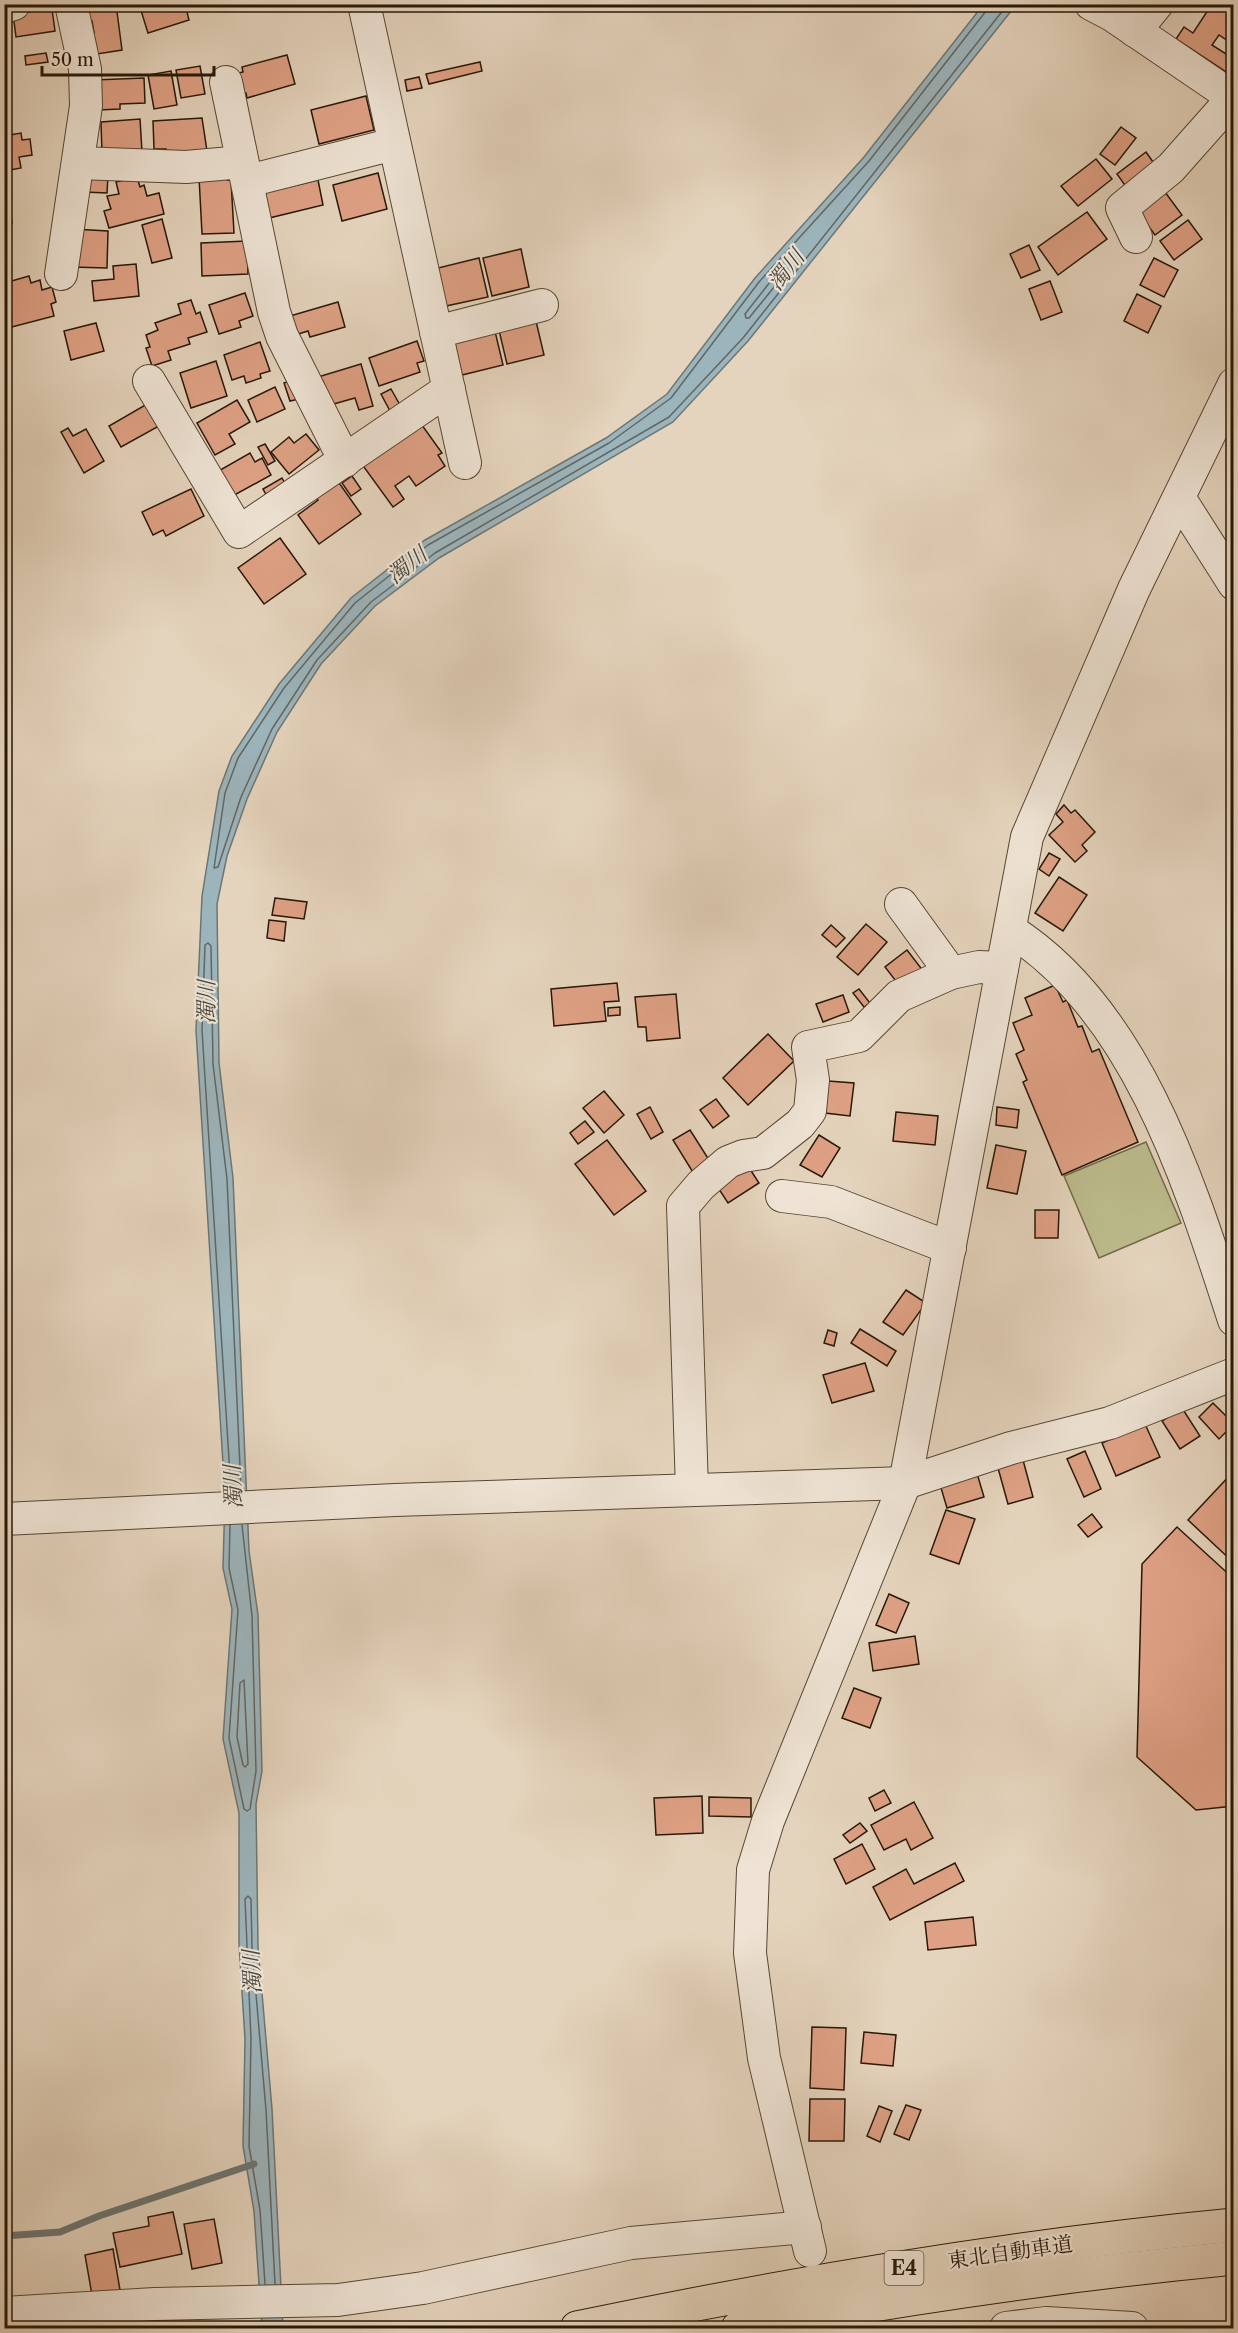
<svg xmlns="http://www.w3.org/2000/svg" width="1238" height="2333" font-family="'Libre Caslon Text','Noto Serif JP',serif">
<rect width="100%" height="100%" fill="#e5d4bd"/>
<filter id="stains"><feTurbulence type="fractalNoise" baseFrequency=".00333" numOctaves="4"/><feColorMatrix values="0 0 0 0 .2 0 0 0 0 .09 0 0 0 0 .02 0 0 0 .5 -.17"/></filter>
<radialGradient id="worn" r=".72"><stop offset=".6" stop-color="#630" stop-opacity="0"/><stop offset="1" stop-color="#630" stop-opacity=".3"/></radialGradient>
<path fill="#bcbb8c" stroke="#726a4a" stroke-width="1.5" d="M 1146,1142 L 1181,1223 L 1099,1258 L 1064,1176 Z"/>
<path fill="#9cb5bd" stroke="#6d7674" stroke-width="1.5" d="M 983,5 L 1016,5 L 748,341 L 673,422 L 439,558 L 375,606 L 321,664 L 277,732 L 247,799 L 227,856 L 217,904 L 219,1063 L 233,1178 L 249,1551 L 258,1615 L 262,1771 L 256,1804 L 258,1947 L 272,2109 L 283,2328 L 262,2328 L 254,2211 L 243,2146 L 245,2039 L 239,1944 L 239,1813 L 223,1739 L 232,1609 L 223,1568 L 225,1496 L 196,1030 L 202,896 L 219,791 L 232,756 L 279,684 L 351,598 L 425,540 L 606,438 L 667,394 L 755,278 L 864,157 Z"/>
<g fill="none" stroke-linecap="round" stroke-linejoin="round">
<g stroke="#626662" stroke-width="1.5">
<path d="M 987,4 L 986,11 L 869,161 L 759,282 L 671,398 L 609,443 L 428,545 L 355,603 L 284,688 L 238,758 L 225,793 L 214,868 L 218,867 L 241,797 L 272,729 L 317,660 L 371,602 L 435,553 L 669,417 L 743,338 L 1008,4"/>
<path d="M 774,277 L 778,277 L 779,281 L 749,318 L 746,318 L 745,314 Z"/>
<path d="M 231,1491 L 202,1030 L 205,945 L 208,943 L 211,946 L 213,1064 L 227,1179 L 241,1490"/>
<path d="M 230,1525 L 229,1568 L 238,1610 L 229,1738 L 244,1809 L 247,1811 L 250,1809 L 256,1771 L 252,1616 L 242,1525"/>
<path d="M 244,1680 L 248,1764 L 245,1767 L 243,1765 L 237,1737 L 240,1683 Z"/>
<path d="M 265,2284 L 260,2210 L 249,2146 L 251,2039 L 245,1899 L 248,1896 L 251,1899 L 252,1948 L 266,2110 L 275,2284"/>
</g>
<path stroke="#6d7674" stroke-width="7" d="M 4,2236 L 60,2232 L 99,2216 L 254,2164"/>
</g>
<g fill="#dfa185" stroke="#271807" stroke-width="1.5">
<path d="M 90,4 L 116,4 L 122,50 L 97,54 L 88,34 L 94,33 L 92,21 L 86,21 L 85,12 L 90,11 Z"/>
<path d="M 139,4 L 185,4 L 189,20 L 148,33 Z"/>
<path d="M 1212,4 L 1234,4 L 1234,45 L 1219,35 L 1212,45 L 1234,59 L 1226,72 L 1176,39 L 1184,27 L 1193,33 Z"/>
<path d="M 52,9 L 55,31 L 16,37 L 13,14 Z"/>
<path d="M 46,53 L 48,62 L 26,65 L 25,56 Z"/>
<path d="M 287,55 L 295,84 L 247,98 L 246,93 L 240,94 L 234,74 L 243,72 L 242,67 Z"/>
<path d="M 480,62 L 482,71 L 429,84 L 426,74 Z"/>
<path d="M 200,66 L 205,94 L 181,98 L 176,70 Z"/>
<path d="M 171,71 L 177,105 L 154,109 L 148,75 Z"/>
<path d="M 419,77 L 422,88 L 407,91 L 405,80 Z"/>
<path d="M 144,78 L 145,103 L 120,104 L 120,109 L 98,110 L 94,80 Z"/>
<path d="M 366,96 L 374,130 L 319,144 L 311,110 Z"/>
<path d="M 202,118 L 207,151 L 167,153 L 166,149 L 154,149 L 153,121 Z"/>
<path d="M 140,119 L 142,152 L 102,154 L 101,122 Z"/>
<path d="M 1121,127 L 1136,138 L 1115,165 L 1100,154 Z"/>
<path d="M 21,133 L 22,140 L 30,139 L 32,155 L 19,157 L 21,168 L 4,171 L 4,136 Z"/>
<path d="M 1146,152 L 1158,169 L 1129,191 L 1117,174 Z"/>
<path d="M 1096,159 L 1112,179 L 1078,206 L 1061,186 Z"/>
<path d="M 378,173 L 387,209 L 342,221 L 333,185 Z"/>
<path d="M 85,174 L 108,175 L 107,193 L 84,192 Z"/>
<path d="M 227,175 L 227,180 L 231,180 L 234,233 L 202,234 L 199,177 Z"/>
<path d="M 137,177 L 140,187 L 144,185 L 147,196 L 159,193 L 164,214 L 109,228 L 104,211 L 111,209 L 107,196 L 119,194 L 116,182 Z"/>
<path d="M 318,180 L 323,205 L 265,219 L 259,194 Z"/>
<path d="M 4,189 L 7,189 L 12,223 L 4,224 Z"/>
<path d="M 1165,192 L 1182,215 L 1155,235 L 1138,212 Z"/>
<path d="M 1087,212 L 1107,239 L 1058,275 L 1038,247 Z"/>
<path d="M 162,219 L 172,258 L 152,263 L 142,225 Z"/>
<path d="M 1188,220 L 1202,239 L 1174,260 L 1160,241 Z"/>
<path d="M 73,229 L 108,231 L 107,268 L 71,267 Z"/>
<path d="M 247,241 L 248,274 L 202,276 L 201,243 Z"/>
<path d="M 1029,245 L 1040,270 L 1021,278 L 1010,254 Z"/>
<path d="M 521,249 L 529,287 L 492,296 L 483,258 Z"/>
<path d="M 479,258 L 488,297 L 446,306 L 438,268 Z"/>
<path d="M 1154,258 L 1178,270 L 1164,297 L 1140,285 Z"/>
<path d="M 136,264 L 139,296 L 94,301 L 92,281 L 114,279 L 113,266 Z"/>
<path d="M 29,276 L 31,283 L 40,280 L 42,290 L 52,287 L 56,302 L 51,304 L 54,316 L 4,329 L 4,305 L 7,304 L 4,293 L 10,292 L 8,282 Z"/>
<path d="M 1050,281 L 1062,312 L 1041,320 L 1029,289 Z"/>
<path d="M 245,293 L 253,316 L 239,321 L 241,327 L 219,334 L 209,305 Z"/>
<path d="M 1137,294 L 1161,306 L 1148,333 L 1124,321 Z"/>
<path d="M 191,300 L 196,314 L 200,312 L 207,332 L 188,338 L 190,344 L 168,351 L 171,360 L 152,366 L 146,348 L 150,347 L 146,335 L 158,330 L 155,323 L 181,314 L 178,304 Z"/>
<path d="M 338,302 L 345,327 L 310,337 L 308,331 L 295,335 L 290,316 Z"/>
<path d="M 535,317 L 544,355 L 507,364 L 498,326 Z"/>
<path d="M 96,323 L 104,351 L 71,360 L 64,331 Z"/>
<path d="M 494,327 L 503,365 L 462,375 L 453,336 Z"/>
<path d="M 417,341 L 424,361 L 417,363 L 420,372 L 379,386 L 369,358 Z"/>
<path d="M 260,342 L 270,371 L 260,374 L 261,378 L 246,383 L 244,376 L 232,380 L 224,355 Z"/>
<path d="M 216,361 L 227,396 L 191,408 L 180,373 Z"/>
<path d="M 361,364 L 373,406 L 359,410 L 355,398 L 330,405 L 323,381 L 320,382 L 318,377 Z"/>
<path d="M 293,380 L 299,399 L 290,401 L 284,383 Z"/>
<path d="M 275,387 L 285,409 L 257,422 L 248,400 Z"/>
<path d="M 391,389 L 400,405 L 390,411 L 381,394 Z"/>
<path d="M 237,400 L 250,422 L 229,434 L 235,444 L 215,455 L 197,423 Z"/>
<path d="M 147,404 L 159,426 L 121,447 L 109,426 Z"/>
<path d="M 419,421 L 442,453 L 438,455 L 445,466 L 416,486 L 409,476 L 395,486 L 404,499 L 393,507 L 361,463 Z"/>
<path d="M 68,428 L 73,436 L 86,429 L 104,461 L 84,473 L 61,432 Z"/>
<path d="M 306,434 L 319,450 L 289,474 L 271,452 L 289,437 L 294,443 Z"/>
<path d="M 265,444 L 275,461 L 268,465 L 258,447 Z"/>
<path d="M 250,453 L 255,462 L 262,458 L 271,475 L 229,498 L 215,473 Z"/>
<path d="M 352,476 L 361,489 L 351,496 L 342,483 Z"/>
<path d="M 282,478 L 288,489 L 269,500 L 263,489 Z"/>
<path d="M 337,480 L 361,514 L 319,544 L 298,515 L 318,500 L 315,496 Z"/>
<path d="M 191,489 L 204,516 L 166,536 L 163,530 L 153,535 L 142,512 Z"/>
<path d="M 280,538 L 306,574 L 264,604 L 238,568 Z"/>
<path d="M 1064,805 L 1071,813 L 1075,810 L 1095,832 L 1082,845 L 1087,851 L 1075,862 L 1049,835 L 1063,822 L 1056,814 Z"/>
<path d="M 1049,853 L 1060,859 L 1049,876 L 1039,869 Z"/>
<path d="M 1059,877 L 1087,895 L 1063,931 L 1035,913 Z"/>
<path d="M 275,898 L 307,902 L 304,919 L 272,915 Z"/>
<path d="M 269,920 L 286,922 L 284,941 L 267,938 Z"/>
<path d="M 866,924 L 887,942 L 858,975 L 837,957 Z"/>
<path d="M 831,925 L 845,938 L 836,947 L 822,935 Z"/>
<path d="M 907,950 L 924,972 L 902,989 L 885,967 Z"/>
<path d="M 617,983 L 619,1001 L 604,1002 L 606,1021 L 554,1026 L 551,989 Z"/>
<path d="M 1055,985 L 1063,1002 L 1067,1000 L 1078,1027 L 1082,1026 L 1092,1052 L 1099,1049 L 1138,1142 L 1062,1175 L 1023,1082 L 1027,1080 L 1016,1054 L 1024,1050 L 1013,1023 L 1032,1015 L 1025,998 Z"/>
<path d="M 859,989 L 870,1003 L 864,1007 L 853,993 Z"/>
<path d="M 676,994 L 680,1038 L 647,1041 L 646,1027 L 638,1027 L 635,997 Z"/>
<path d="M 843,995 L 849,1012 L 823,1022 L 816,1004 Z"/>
<path d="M 620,1007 L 620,1015 L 608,1016 L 608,1008 Z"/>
<path d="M 768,1034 L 794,1061 L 748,1105 L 723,1078 Z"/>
<path d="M 828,1081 L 854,1083 L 850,1116 L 825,1113 Z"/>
<path d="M 604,1091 L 624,1115 L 604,1133 L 583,1108 Z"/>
<path d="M 716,1099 L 729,1116 L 713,1128 L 700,1110 Z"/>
<path d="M 650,1107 L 663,1132 L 651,1139 L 637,1114 Z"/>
<path d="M 997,1107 L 1019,1110 L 1017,1128 L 996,1125 Z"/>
<path d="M 896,1112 L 938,1116 L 935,1145 L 893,1141 Z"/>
<path d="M 585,1121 L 594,1132 L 578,1144 L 570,1133 Z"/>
<path d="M 690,1130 L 711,1163 L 694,1174 L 673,1140 Z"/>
<path d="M 819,1135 L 840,1148 L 822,1177 L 800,1165 Z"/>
<path d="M 607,1140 L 646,1191 L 614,1215 L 575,1164 Z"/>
<path d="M 996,1145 L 1026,1151 L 1017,1194 L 987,1188 Z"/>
<path d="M 746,1163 L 759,1183 L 728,1203 L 715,1183 Z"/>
<path d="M 1035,1210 L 1059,1210 L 1058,1238 L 1035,1238 Z"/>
<path d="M 906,1290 L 926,1303 L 903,1335 L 883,1322 Z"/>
<path d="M 860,1329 L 896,1351 L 887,1366 L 851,1343 Z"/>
<path d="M 828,1330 L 837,1333 L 834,1346 L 824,1343 Z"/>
<path d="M 865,1363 L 874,1391 L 832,1403 L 823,1375 Z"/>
<path d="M 1213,1403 L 1234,1424 L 1219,1439 L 1199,1417 Z"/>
<path d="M 1182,1408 L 1200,1436 L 1180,1449 L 1162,1421 Z"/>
<path d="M 1145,1424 L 1160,1457 L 1116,1476 L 1102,1443 Z"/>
<path d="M 1085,1451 L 1101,1489 L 1084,1497 L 1067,1459 Z"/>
<path d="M 1023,1460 L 1033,1497 L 1008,1504 L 998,1468 Z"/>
<path d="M 976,1470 L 984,1497 L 947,1508 L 939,1481 Z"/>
<path d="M 1234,1471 L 1234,1563 L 1188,1520 Z"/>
<path d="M 946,1510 L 975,1519 L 959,1564 L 930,1554 Z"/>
<path d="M 1092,1514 L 1102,1527 L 1088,1537 L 1078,1525 Z"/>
<path d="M 1177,1527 L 1234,1579 L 1234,1806 L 1196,1810 L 1137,1757 L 1142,1564 Z"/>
<path d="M 889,1594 L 909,1603 L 896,1633 L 876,1625 Z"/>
<path d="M 915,1636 L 919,1664 L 873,1671 L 869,1643 Z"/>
<path d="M 854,1688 L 881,1698 L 870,1728 L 842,1718 Z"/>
<path d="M 884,1790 L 891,1803 L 875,1811 L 869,1798 Z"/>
<path d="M 702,1796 L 703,1833 L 656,1835 L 654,1798 Z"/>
<path d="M 709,1797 L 751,1798 L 751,1817 L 709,1816 Z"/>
<path d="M 914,1802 L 933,1838 L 911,1850 L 906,1839 L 884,1850 L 871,1825 Z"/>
<path d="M 860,1823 L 867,1831 L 850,1843 L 843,1835 Z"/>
<path d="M 862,1844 L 875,1869 L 846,1884 L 834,1859 Z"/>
<path d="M 955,1863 L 964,1881 L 890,1920 L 873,1887 L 906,1869 L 914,1884 Z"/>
<path d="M 973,1917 L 976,1945 L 928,1950 L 925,1922 Z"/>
<path d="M 812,2027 L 846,2028 L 844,2090 L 810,2088 Z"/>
<path d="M 864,2032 L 896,2035 L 893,2066 L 861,2063 Z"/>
<path d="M 810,2099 L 845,2099 L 844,2141 L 809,2141 Z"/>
<path d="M 906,2105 L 921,2110 L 909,2140 L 894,2134 Z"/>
<path d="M 879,2106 L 892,2111 L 880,2142 L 867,2136 Z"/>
<path d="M 173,2212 L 182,2254 L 120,2267 L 113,2233 L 149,2226 L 148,2217 Z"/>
<path d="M 214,2219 L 222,2263 L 192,2269 L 184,2224 Z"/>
<path d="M 113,2249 L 120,2290 L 92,2295 L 85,2255 Z"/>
</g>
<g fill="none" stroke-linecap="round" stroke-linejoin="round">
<g stroke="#564734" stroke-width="34">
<g id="minor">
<path d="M 364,4 L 465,463"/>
<path d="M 1091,4 L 1112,15 L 1234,98"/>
<path d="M 4,7 L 14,4"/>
<path d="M 1135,31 L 1157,4"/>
<path d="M 226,82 L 274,312 L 282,336 L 345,461"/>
<path d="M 79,163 L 186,167 L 242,162"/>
<path d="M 248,181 L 394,144"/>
<path d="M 1136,237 L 1122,208 L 1171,168 L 1233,98"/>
<path d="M 61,274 L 86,106 L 85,69 L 71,4"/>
<path d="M 436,332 L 542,305"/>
<path d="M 149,381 L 239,532 L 449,389"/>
<path d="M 1180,499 L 1234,584"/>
<path d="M 901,904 L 951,973"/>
<path d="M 1010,930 C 1137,1010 1190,1184 1234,1320"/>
<path d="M 782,1196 L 831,1202 L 950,1248"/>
<path d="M 692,1490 L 683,1206 L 701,1185 L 728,1162 L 743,1156 L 763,1153 L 800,1124 L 810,1111 L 813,1080 L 808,1047 L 859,1036 L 899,996 L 951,973 L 979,967 L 1002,968"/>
<path d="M 4,1519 L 395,1500 L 905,1483 L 1011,1448 L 1110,1423 L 1234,1374"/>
<path d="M 810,2251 L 764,2058 L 750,1953 L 753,1870 L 768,1821 L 905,1483 L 1027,837 L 1134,589 L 1234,384"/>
<path d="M 4,2313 L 155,2304 L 338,2300 L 423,2288 L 631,2243 L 805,2227"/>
<path d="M 1006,2328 L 1046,2323 L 1132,2328"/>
</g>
</g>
<g stroke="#271807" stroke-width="35">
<g id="highway">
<path d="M 577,2328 C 793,2283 1013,2246 1234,2225"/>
<path d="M 738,2328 C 903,2298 1067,2274 1234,2258"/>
</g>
</g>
<use href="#minor" stroke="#eee3d4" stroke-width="32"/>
<use href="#highway" stroke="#e5d4bd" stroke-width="33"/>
</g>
<g text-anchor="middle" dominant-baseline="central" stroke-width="4.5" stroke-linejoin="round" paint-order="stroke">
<rect fill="#eee3d4" stroke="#635544" stroke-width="1.5" x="884.5" y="2251" width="39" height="34" rx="4.5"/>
<g font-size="20" font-weight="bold" fill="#271807">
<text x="904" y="2268">E4</text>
</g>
<g font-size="21" fill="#271807" stroke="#eee3d4">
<text transform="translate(1010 2252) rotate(-8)">東北自動車道</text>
</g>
<g font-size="22" font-style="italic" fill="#4a473e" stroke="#eee3d4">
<text transform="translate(786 270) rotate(-52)">濁川</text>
<text transform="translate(407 565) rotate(-38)">濁川</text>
<text transform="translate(206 1002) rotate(-90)">濁川</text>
<text transform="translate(233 1487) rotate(-93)">濁川</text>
<text transform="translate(252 1972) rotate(-93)">濁川</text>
</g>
</g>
<rect width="1238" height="2333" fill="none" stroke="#e5d4bd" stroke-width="24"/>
<rect x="6" y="6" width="1226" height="2321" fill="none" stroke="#271807" stroke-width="3"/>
<rect x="12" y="12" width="1214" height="2309" fill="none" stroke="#271807" stroke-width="1.5"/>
<path d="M42 66v9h172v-9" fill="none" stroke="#271807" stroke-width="3"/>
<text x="51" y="66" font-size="18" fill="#271807" stroke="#eee3d4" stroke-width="4.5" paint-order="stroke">50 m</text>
<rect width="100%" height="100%" filter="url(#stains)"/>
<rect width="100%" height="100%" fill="url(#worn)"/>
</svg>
